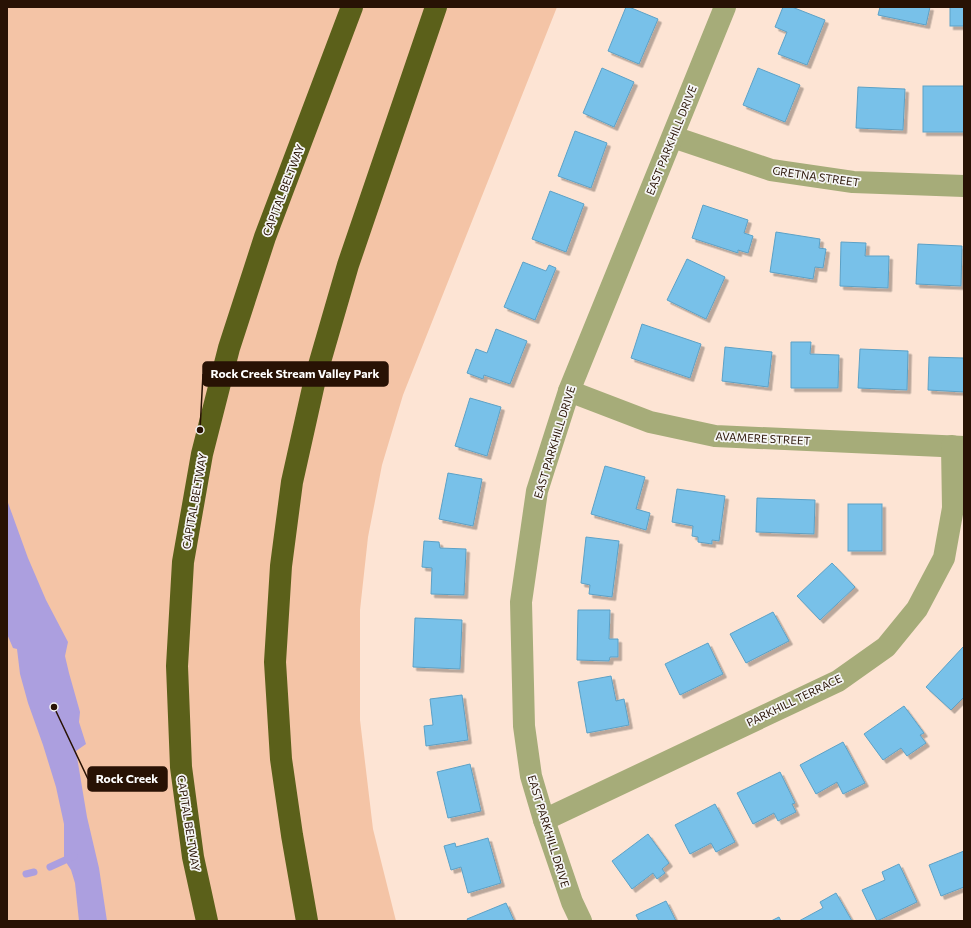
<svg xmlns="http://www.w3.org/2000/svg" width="971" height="928" font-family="Commissioner,sans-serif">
<defs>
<filter id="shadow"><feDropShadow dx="3.5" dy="3.5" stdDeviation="0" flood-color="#0004"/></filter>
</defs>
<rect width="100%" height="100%" fill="#fde4d4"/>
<path fill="#f4c4a6" d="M 7,7 L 557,7 L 403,395 L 382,465 L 368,537 L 360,610 L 360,720 L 373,829 L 396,921 L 7,921 Z"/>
<path fill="#ac9fdf" d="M 7,500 L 28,558 L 46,600 L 68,642 L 65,656 L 69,673 L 80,712 L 79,722 L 86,744 L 76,751 L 87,817 L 99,868 L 107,921 L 79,921 L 75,883 L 71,870 L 64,859 L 64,824 L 56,787 L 43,745 L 28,703 L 20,674 L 17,649 L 13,648 L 7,634 Z"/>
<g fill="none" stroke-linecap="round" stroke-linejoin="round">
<g stroke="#ac9fdf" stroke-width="7">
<path d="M 50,867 L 74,856"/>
<path d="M 26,874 L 34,872"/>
</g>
</g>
<g fill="#78c1e9" stroke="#5ca1c6" filter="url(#shadow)">
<path d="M 626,7 L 629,7 L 658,19 L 639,64 L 608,51 Z"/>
<path d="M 783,7 L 792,7 L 825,20 L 807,65 L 778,54 L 787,32 L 775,27 Z"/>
<path d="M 880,7 L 930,7 L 926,25 L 878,15 Z"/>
<rect x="950" y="7" width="14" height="19"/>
<path d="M 602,68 L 634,82 L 614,127 L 583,113 Z"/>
<path d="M 758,68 L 800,85 L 785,122 L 743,105 Z"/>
<rect x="923" y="86" width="41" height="46"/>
<path d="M 858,87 L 905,89 L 903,130 L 856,128 Z"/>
<path d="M 575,131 L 607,143 L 591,188 L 558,176 Z"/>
<path d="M 550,191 L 584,204 L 566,252 L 532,239 Z"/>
<path d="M 703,205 L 748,220 L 744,233 L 753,236 L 748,253 L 738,250 L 738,253 L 692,238 Z"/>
<path d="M 776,232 L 820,239 L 819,248 L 826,249 L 823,268 L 815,267 L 813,279 L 770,272 Z"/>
<path d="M 841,242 L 866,243 L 865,256 L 889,256 L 888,288 L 840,286 Z"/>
<path d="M 918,244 L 962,246 L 961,286 L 916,284 Z"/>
<path d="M 687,259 L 725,277 L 706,319 L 667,300 Z"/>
<path d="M 523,262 L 546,271 L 549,265 L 556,268 L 535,320 L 504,307 Z"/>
<path d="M 642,324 L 701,344 L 690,378 L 631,358 Z"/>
<path d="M 496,329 L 527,341 L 510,384 L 484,375 L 483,379 L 467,373 L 476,349 L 487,353 Z"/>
<path d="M 791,342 L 811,342 L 810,354 L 839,355 L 838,388 L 791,388 Z"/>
<path d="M 725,347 L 772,352 L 768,387 L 722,381 Z"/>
<path d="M 860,349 L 908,351 L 907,390 L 858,388 Z"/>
<path d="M 929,357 L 964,358 L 964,392 L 928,390 Z"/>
<path d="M 470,398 L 501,407 L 487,456 L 455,446 Z"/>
<path d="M 605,466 L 645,477 L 636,509 L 650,513 L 646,530 L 591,514 Z"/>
<path d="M 448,473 L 482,479 L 473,526 L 439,519 Z"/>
<path d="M 677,489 L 725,496 L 719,541 L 712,540 L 712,544 L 698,542 L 698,537 L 692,536 L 693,526 L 672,522 Z"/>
<path d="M 757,498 L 815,500 L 814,534 L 756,532 Z"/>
<rect x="848" y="504" width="34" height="47"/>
<path d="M 586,537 L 619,541 L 612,597 L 589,594 L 590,585 L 581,583 Z"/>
<path d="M 424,541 L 439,542 L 440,548 L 466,549 L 464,595 L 431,594 L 432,568 L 422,567 Z"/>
<path d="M 832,563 L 855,587 L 820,620 L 797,596 Z"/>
<path d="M 578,610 L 610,610 L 609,639 L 618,639 L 618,657 L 610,657 L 609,661 L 577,660 Z"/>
<path d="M 773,612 L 789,641 L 746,663 L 730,634 Z"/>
<path d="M 415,618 L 462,620 L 460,669 L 413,667 Z"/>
<path d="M 708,643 L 723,674 L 680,695 L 665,664 Z"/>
<path d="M 963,647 L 964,648 L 964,697 L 951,710 L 926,687 Z"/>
<path d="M 611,676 L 616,701 L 624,699 L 629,725 L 587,733 L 578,682 Z"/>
<path d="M 462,695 L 468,740 L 426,746 L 424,726 L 433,725 L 430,699 Z"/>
<path d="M 904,706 L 924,733 L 920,735 L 926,743 L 907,756 L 901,748 L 883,760 L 864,734 Z"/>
<path d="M 843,742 L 865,783 L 843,794 L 837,782 L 816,794 L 800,765 Z"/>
<path d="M 470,764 L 481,811 L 448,818 L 437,772 Z"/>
<path d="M 780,772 L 795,803 L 792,804 L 796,812 L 778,821 L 774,813 L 753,824 L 737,793 Z"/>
<path d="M 715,804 L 735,842 L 716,852 L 711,843 L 690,854 L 675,825 Z"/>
<path d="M 648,834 L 669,863 L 662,869 L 665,873 L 657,879 L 653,873 L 632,889 L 612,861 Z"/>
<path d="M 488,838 L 501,883 L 468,893 L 461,867 L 451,870 L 444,846 L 455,843 L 456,847 Z"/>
<path d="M 964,851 L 964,887 L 941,896 L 929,865 Z"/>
<path d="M 899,864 L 917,902 L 877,921 L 862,890 L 885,880 L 882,872 Z"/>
<path d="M 836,893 L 852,921 L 799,921 L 823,908 L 820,902 Z"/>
<path d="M 666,901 L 676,921 L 639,921 L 636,915 Z"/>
<path d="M 506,903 L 514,921 L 468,921 L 467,919 Z"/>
<path d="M 779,917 L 781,921 L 771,921 Z"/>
</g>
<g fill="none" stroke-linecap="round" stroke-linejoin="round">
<g stroke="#a6ac79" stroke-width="22">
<path d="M 673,137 L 771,170 L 853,182 L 964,186"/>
<path d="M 569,391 L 650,422 L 715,436 L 964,447"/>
<path d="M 544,820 L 838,681 L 886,647 L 917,609 L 944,558 L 953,508 L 952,446"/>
<path d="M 581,921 L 572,902 L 544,820 L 531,776 L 524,726 L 521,602 L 537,491 L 569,391 L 725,7"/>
</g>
<g stroke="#5b601a" stroke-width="22">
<path d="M 207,921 L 193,857 L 181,767 L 177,666 L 183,562 L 202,454 L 229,348 L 265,237 L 352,7"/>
<path d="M 307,921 L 292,835 L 281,759 L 275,662 L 281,566 L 292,482 L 315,379 L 348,265 L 436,7"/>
</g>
</g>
<g text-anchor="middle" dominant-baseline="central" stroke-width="3.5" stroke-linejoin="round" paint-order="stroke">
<g font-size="11" fill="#281204" stroke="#f6f6f6">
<text transform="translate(671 140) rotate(-68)">EAST PARKHILL DRIVE</text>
<text transform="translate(816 176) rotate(8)">GRETNA STREET</text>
<text transform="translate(283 190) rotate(-69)">CAPITAL BELTWAY</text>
<text transform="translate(763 438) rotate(3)">AVAMERE STREET</text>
<text transform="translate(554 442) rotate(-73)">EAST PARKHILL DRIVE</text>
<text transform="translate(194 501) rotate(-80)">CAPITAL BELTWAY</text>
<text transform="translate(794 700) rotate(-26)">PARKHILL TERRACE</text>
<text transform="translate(189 823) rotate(81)">CAPITAL BELTWAY</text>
<text transform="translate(549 831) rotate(73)">EAST PARKHILL DRIVE</text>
</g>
</g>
<path fill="none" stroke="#281204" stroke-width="1.5" d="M200 430L203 374M54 707L88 779"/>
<g fill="#281204" stroke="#f6f6f6" stroke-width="1.5">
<circle cx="200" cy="430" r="4"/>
<circle cx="54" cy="707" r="4"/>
</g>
<g fill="#281204" stroke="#281204" stroke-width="1.5">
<rect x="203" y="362" width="185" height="24" rx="4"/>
<rect x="88" y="767" width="79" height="24" rx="4"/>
</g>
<g font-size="12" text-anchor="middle" font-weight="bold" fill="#fff">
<text x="295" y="378">Rock Creek Stream Valley Park</text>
<text x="127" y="783">Rock Creek</text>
</g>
<rect width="971" height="928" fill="none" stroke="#281204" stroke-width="16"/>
</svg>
